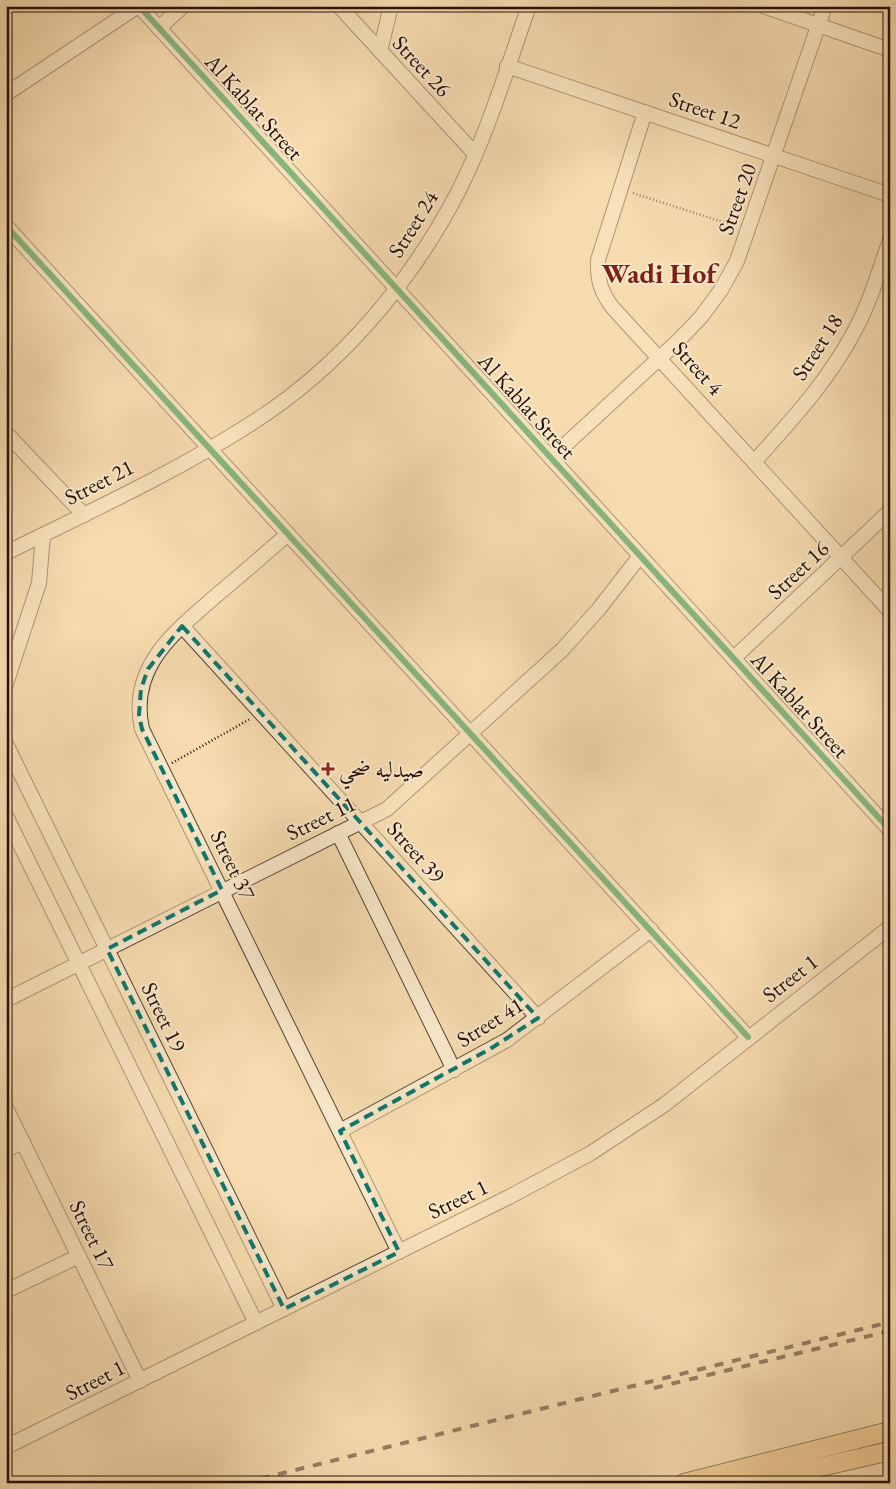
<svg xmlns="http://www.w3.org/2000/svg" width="896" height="1489" font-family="'EB Garamond',Amiri,serif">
<rect width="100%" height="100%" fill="#f5dbaf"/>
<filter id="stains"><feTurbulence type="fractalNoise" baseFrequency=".004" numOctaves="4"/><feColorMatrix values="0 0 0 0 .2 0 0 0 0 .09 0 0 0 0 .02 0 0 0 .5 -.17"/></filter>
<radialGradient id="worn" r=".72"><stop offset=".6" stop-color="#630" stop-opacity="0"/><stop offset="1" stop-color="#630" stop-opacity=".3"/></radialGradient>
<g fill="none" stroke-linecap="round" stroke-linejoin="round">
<g stroke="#5a4231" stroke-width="16">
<g id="minor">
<path d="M 139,6 L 890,830"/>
<path d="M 339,6 L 475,154"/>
<path d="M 763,6 L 890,50"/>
<path d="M 159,28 L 183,6"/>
<path d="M 380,51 L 391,6"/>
<path d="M 507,66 L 890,195"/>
<path d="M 6,94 L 138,6"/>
<path d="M 645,112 L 598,260 C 597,279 601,293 613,308 L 890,611"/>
<path d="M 6,226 L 748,1037"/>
<path d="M 6,433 L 84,515"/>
<path d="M 551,458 L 678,341 L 701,317 L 721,290 L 737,261 L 825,6"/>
<path d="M 754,462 C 791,421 828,381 854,332 C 870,303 879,271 890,240"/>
<path d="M 288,534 C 265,554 242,574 218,594 C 176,631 128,666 142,729 L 399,1252"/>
<path d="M 6,553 C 89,512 174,473 252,423 C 340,367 410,284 458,192 C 488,133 507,68 529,6"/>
<path d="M 182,626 L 538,1018"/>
<path d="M 734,658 L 890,511"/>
<path d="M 6,684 L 39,583 L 43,535"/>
<path d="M 6,744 L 284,1309"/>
<path d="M 6,816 L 256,1323"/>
<path d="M 338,833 L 454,1070"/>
<path d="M 6,1000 L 387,809 L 562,650 L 598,610 L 640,556"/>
<path d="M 6,1108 L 140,1381"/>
<path d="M 340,1131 L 507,1040 L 651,930"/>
<path d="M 6,1150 L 23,1142"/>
<path d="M 6,1291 L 79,1256"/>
<path d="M 6,1447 L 509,1197 L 591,1153 L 664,1105 L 890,927"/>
</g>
</g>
<g stroke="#270f07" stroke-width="20">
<g id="major">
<path d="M 684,1483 L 890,1431"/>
<path d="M 751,1483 L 890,1451"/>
</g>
</g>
<g stroke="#270f07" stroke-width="2.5" stroke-dasharray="1 2.5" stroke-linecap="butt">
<path d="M 633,193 L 735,226"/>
<path d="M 172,763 L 250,719"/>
</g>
<use href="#minor" stroke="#f8e8cb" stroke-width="14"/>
<use href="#major" stroke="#eabe78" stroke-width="18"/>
<g stroke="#270f07" stroke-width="4" stroke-dasharray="9 9" stroke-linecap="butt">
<path d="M 654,1388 L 890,1331"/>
<path d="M 243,1483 L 890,1322"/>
</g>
<g stroke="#f8e8cb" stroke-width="9">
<g id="cycleway">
<path d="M 139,6 L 890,830"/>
<path d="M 6,226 L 748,1037"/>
</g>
</g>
<use href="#cycleway" stroke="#00873e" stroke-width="6"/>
</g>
<path d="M0 0H896V1489H0ZM 182,626 L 538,1018 L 490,1049 L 340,1131 L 399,1252 L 284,1309 L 107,949 L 222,890 L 142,729 L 139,715 L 141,689 L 148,669 Z" fill="#f5dbaf" fill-opacity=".55" fill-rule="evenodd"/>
<path fill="none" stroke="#0f766e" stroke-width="4" stroke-dasharray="10 6" stroke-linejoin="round" d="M 182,626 L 538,1018 L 490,1049 L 340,1131 L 399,1252 L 284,1309 L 107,949 L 222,890 L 142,729 L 139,715 L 141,689 L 148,669 Z"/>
<path fill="#8f2418" stroke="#f8e8cb" stroke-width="2" d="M325.5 761.5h5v5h5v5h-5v5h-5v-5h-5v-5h5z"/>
<g text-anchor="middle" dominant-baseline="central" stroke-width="4" stroke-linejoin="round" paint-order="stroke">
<g font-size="22" fill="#270f07" stroke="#f8e8cb">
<text transform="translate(422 66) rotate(47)">Street 26</text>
<text transform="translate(254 107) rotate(48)">Al Kablat Street</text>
<text transform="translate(705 110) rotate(19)">Street 12</text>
<text transform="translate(737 199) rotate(-70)">Street 20</text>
<text transform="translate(413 224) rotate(-58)">Street 24</text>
<text transform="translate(817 347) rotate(-57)">Street 18</text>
<text transform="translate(698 368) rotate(48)">Street 4</text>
<text transform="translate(527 406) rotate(48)">Al Kablat Street</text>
<text transform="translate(99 482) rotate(-27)">Street 21</text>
<text transform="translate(798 570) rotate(-43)">Street 16</text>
<text transform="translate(800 705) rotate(48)">Al Kablat Street</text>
<text transform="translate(321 818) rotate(-26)">Street 11</text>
<text transform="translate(416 852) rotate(48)">Street 39</text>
<text transform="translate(233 865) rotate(64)">Street 37</text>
<text transform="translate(790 978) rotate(-38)">Street 1</text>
<text transform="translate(164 1017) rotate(64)">Street 19</text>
<text transform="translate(490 1022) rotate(-32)">Street 41</text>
<text transform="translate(458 1199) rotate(-26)">Street 1</text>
<text transform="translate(92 1235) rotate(64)">Street 17</text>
<text transform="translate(95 1380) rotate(-27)">Street 1</text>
</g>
<g font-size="22" fill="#270f07" stroke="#f8e8cb" text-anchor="start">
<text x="339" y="769">صيدليه ضحي</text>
</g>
<g font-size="28" font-weight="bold" fill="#7a1f14" stroke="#f8e8cb">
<text x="659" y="273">Wadi Hof</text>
</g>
</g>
<rect width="896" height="1489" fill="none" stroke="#f5dbaf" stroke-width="25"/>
<rect x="8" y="8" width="881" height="1474" fill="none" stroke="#270f07" stroke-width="2.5"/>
<rect x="12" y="12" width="871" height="1464" fill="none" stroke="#270f07"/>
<rect width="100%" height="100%" filter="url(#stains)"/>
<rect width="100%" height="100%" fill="url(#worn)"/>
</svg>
